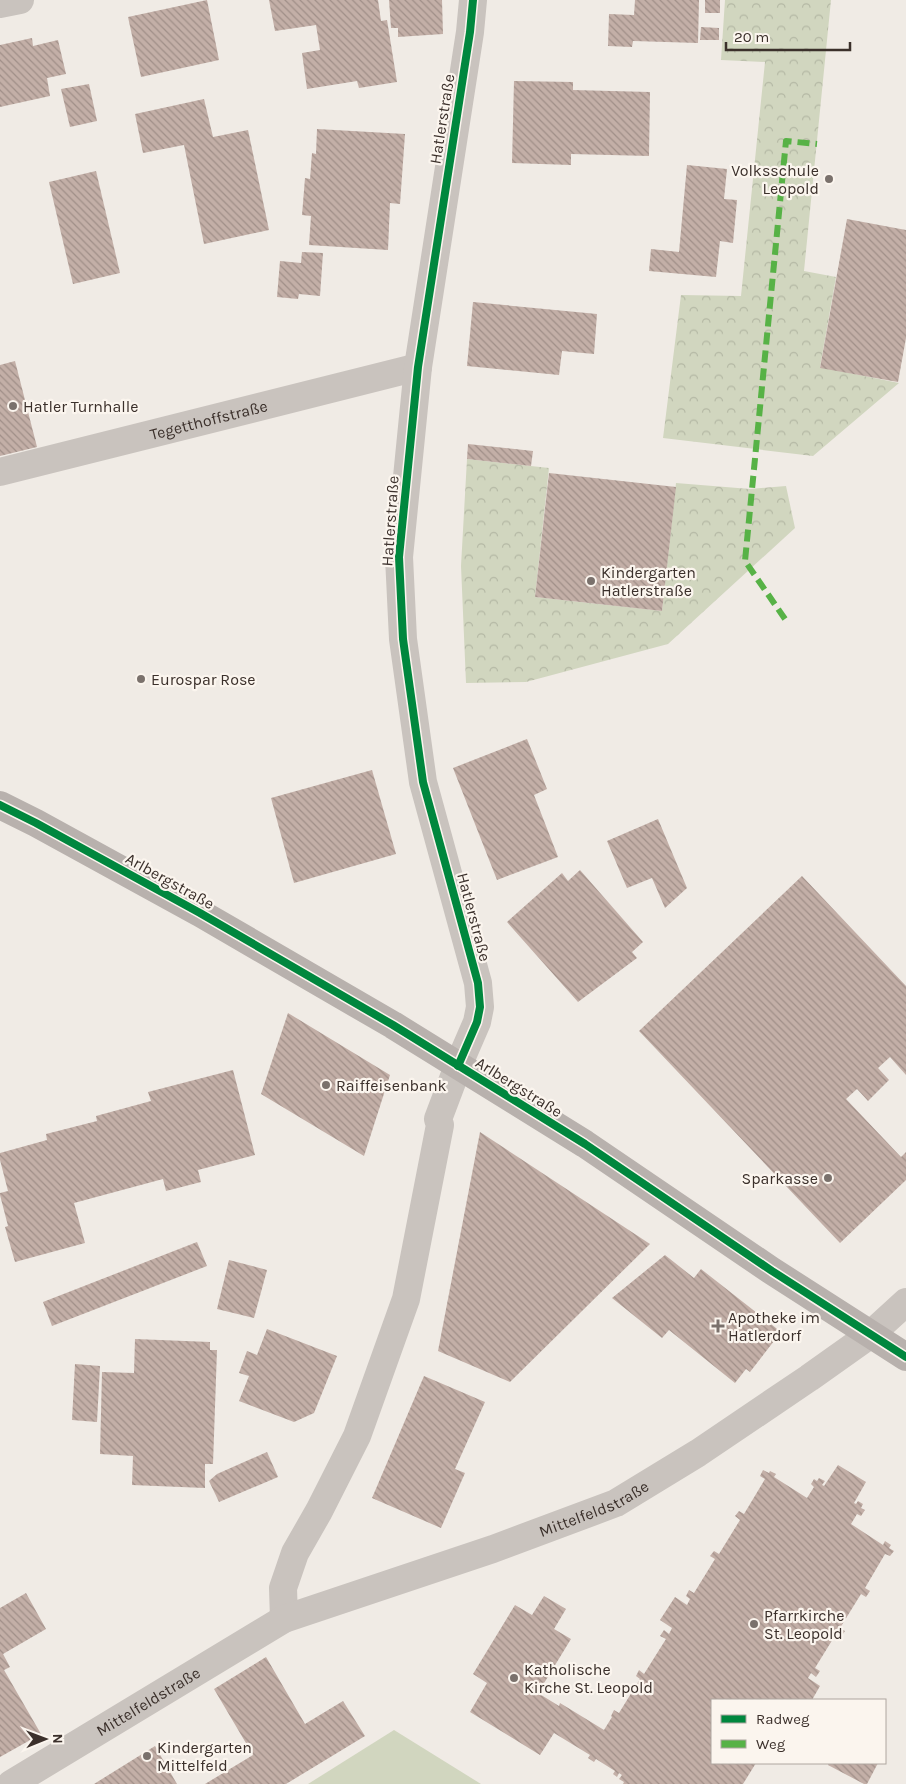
<svg xmlns="http://www.w3.org/2000/svg" width="906" height="1784" font-family="Karla,sans-serif">
<defs>
<pattern id="park-crowns" width="20" height="18" patternUnits="userSpaceOnUse" patternTransform="scale(1.25)"><rect width="20" height="18" fill="#d1d6bf"/><path d="M2 6a3 3 0 1 1 6 0M12 15a3 3 0 1 1 6 0" fill="none" stroke="#b4b8a4"/></pattern>
<pattern id="building-back-hatch" width="6" height="6" patternUnits="userSpaceOnUse" patternTransform="scale(1.25)"><rect width="6" height="6" fill="#c3afa7"/><path d="M-1 5l2 2M0 0l6 6M5-1l2 2" fill="none" stroke="#a08f88"/></pattern>
</defs>
<rect width="100%" height="100%" fill="#f0ebe5"/>
<path fill="#d1d6bf" d="M 394,1730 L 481,1784 L 308,1784 Z"/>
<g fill="url(#park-crowns)">
<path d="M 725,0 L 831,0 L 804,271 L 836,277 L 820,367 L 899,383 L 813,456 L 663,438 L 681,295 L 741,296 L 765,62 L 721,60 Z"/>
<path d="M 467,459 L 549,468 L 535,597 L 662,611 L 676,483 L 750,489 L 786,486 L 795,528 L 668,644 L 526,682 L 466,683 L 461,566 Z"/>
</g>
<g fill="url(#building-back-hatch)">
<path d="M 207,0 L 219,60 L 141,77 L 128,17 Z"/>
<path d="M 269,0 L 378,0 L 381,21 L 387,20 L 397,82 L 359,88 L 357,81 L 307,89 L 302,53 L 320,50 L 316,25 L 275,31 Z"/>
<path d="M 389,0 L 442,0 L 443,34 L 398,37 L 398,28 L 391,28 Z"/>
<path d="M 635,0 L 699,0 L 698,43 L 633,41 L 632,47 L 608,46 L 609,14 L 634,15 Z"/>
<rect x="705" y="0" width="15" height="13"/>
<path d="M 701,27 L 719,28 L 719,40 L 700,40 Z"/>
<path d="M 32,38 L 33,46 L 58,40 L 66,74 L 47,78 L 50,96 L 0,107 L 0,45 Z"/>
<path d="M 514,81 L 573,82 L 573,90 L 650,92 L 649,156 L 571,154 L 571,165 L 512,163 Z"/>
<path d="M 89,84 L 97,121 L 70,127 L 61,89 Z"/>
<path d="M 204,99 L 213,137 L 248,130 L 269,230 L 204,244 L 184,145 L 143,153 L 135,114 Z"/>
<path d="M 317,129 L 405,134 L 400,204 L 390,203 L 388,250 L 309,245 L 311,216 L 302,215 L 305,178 L 310,179 L 312,153 L 316,154 Z"/>
<path d="M 687,165 L 727,169 L 724,199 L 737,200 L 733,243 L 720,241 L 716,277 L 649,271 L 651,249 L 679,252 Z"/>
<path d="M 96,171 L 120,273 L 73,284 L 49,182 Z"/>
<path d="M 847,219 L 906,230 L 906,338 L 898,382 L 820,368 Z"/>
<path d="M 302,252 L 323,253 L 320,296 L 299,294 L 298,299 L 277,297 L 280,261 L 301,263 Z"/>
<path d="M 473,302 L 597,314 L 594,354 L 562,351 L 559,375 L 467,366 Z"/>
<path d="M 15,361 L 37,447 L 0,456 L 0,365 Z"/>
<path d="M 468,444 L 533,451 L 531,466 L 467,459 Z"/>
<path d="M 549,473 L 676,487 L 662,611 L 535,597 Z"/>
<path d="M 527,739 L 547,789 L 534,795 L 558,857 L 497,880 L 453,768 Z"/>
<path d="M 372,770 L 396,854 L 294,883 L 271,798 Z"/>
<path d="M 658,819 L 687,888 L 665,908 L 652,878 L 627,888 L 607,841 Z"/>
<path d="M 580,870 L 643,942 L 632,952 L 637,958 L 578,1002 L 507,922 L 562,873 L 568,881 Z"/>
<path d="M 802,876 L 906,986 L 906,1075 L 890,1057 L 878,1068 L 889,1080 L 868,1101 L 857,1089 L 846,1099 L 901,1157 L 906,1152 L 906,1180 L 840,1243 L 639,1031 Z"/>
<path d="M 288,1013 L 390,1075 L 364,1156 L 261,1094 Z"/>
<path d="M 233,1070 L 255,1155 L 198,1170 L 201,1182 L 166,1191 L 163,1179 L 74,1203 L 85,1243 L 15,1262 L 5,1227 L 8,1226 L 0,1195 L 0,1193 L 8,1191 L 0,1160 L 0,1153 L 47,1140 L 46,1134 L 97,1121 L 96,1116 L 151,1101 L 148,1092 Z"/>
<path d="M 480,1132 L 650,1244 L 510,1382 L 438,1351 Z"/>
<path d="M 197,1242 L 207,1266 L 52,1326 L 43,1302 Z"/>
<path d="M 665,1255 L 694,1278 L 701,1269 L 781,1332 L 750,1372 L 746,1369 L 735,1383 L 669,1330 L 662,1338 L 612,1298 Z"/>
<path d="M 229,1260 L 267,1270 L 254,1318 L 217,1309 Z"/>
<path d="M 267,1329 L 337,1356 L 314,1413 L 294,1422 L 239,1401 L 249,1376 L 239,1373 L 247,1351 L 257,1355 Z"/>
<path d="M 135,1339 L 210,1342 L 210,1350 L 217,1350 L 213,1464 L 205,1464 L 205,1488 L 132,1485 L 133,1456 L 100,1454 L 102,1372 L 134,1373 Z"/>
<path d="M 75,1364 L 100,1366 L 97,1422 L 72,1420 Z"/>
<path d="M 424,1376 L 485,1402 L 455,1469 L 465,1473 L 441,1528 L 372,1498 Z"/>
<path d="M 267,1452 L 278,1477 L 219,1502 L 209,1481 L 217,1474 Z"/>
<path d="M 838,1465 L 866,1482 L 854,1503 L 856,1504 L 858,1501 L 863,1504 L 861,1508 L 865,1510 L 861,1516 L 857,1514 L 851,1524 L 883,1545 L 885,1541 L 891,1545 L 889,1548 L 894,1551 L 890,1556 L 885,1554 L 865,1588 L 870,1591 L 866,1597 L 861,1594 L 840,1628 L 845,1631 L 841,1637 L 836,1634 L 815,1668 L 820,1671 L 816,1677 L 811,1673 L 808,1678 L 820,1686 L 812,1700 L 712,1700 L 712,1763 L 756,1763 L 743,1784 L 623,1784 L 624,1782 L 619,1779 L 622,1775 L 619,1773 L 617,1777 L 613,1774 L 615,1771 L 596,1759 L 594,1762 L 588,1758 L 590,1755 L 554,1733 L 540,1755 L 470,1712 L 487,1683 L 473,1674 L 515,1605 L 532,1615 L 544,1596 L 566,1609 L 554,1629 L 571,1639 L 538,1693 L 559,1706 L 560,1703 L 604,1730 L 612,1717 L 611,1716 L 614,1710 L 619,1713 L 640,1679 L 636,1676 L 639,1670 L 644,1674 L 666,1639 L 660,1636 L 664,1630 L 669,1634 L 672,1628 L 660,1620 L 675,1597 L 687,1605 L 690,1599 L 686,1596 L 689,1590 L 694,1593 L 715,1559 L 710,1556 L 714,1551 L 719,1554 L 740,1520 L 735,1516 L 739,1511 L 744,1514 L 765,1479 L 760,1476 L 763,1470 L 769,1473 L 770,1471 L 776,1474 L 774,1477 L 807,1498 L 814,1487 L 811,1484 L 814,1479 L 817,1481 L 819,1478 L 825,1481 L 822,1485 L 824,1486 Z"/>
<path d="M 26,1593 L 46,1629 L 3,1654 L 10,1667 L 4,1670 L 41,1734 L 0,1757 L 0,1608 Z"/>
<path d="M 266,1657 L 305,1724 L 343,1701 L 365,1736 L 286,1784 L 205,1784 L 253,1755 L 214,1689 Z"/>
<path d="M 155,1746 L 177,1784 L 94,1784 Z"/>
<path d="M 829,1763 L 878,1763 L 867,1784 L 864,1784 L 828,1765 Z"/>
</g>
<g fill="none" stroke-linecap="round" stroke-linejoin="round">
<g stroke="#c9c3be" stroke-width="28">
<path d="M 0,4 L 20,0"/>
<path id="s1" d="M 0,472 L 418,367"/>
<path d="M 284,1619 L 283,1588 L 295,1553 L 319,1511 L 357,1436 L 406,1299 L 440,1125 L 438,1119 L 458,1066 L 477,1022 L 480,1007 L 478,983 L 423,782 L 403,639 L 399,557 L 418,367 L 470,32 L 473,0"/>
<path id="s2" d="M 11,1784 L 284,1619 L 493,1549 L 616,1503 L 698,1453 L 809,1378 L 871,1334 L 906,1302"/>
</g>
<path stroke="#b8b1ad" stroke-width="28" d="M 0,805 L 36,823 L 200,913 L 393,1025 L 585,1144 L 772,1271 L 906,1357"/>
<path stroke="#57b246" stroke-width="6" stroke-dasharray="12 6" stroke-linecap="butt" d="M 785,619 L 745,561 L 786,141 L 817,144"/>
<g stroke="#fbf5ee" stroke-width="11">
<g id="cycleway">
<path d="M 0,805 L 36,823 L 200,913 L 393,1025 L 585,1144 L 772,1271 L 906,1357"/>
<path d="M 458,1066 L 477,1022 L 480,1007 L 478,983 L 423,782 L 403,639 L 399,557 L 418,367 L 470,32 L 473,0"/>
</g>
</g>
<use href="#cycleway" stroke="#00873e" stroke-width="8"/>
</g>
<g fill="#7a716c" stroke="#fbf5ee" stroke-width="2">
<circle cx="829" cy="179" r="5"/>
<circle cx="13" cy="406" r="5"/>
<circle cx="591" cy="581" r="5"/>
<circle cx="141" cy="679" r="5"/>
<circle cx="326" cy="1085" r="5"/>
<circle cx="828" cy="1178" r="5"/>
<path d="M715.5 1318.5h5v5h5v5h-5v5h-5v-5h-5v-5h5z"/>
<circle cx="754" cy="1624" r="5"/>
<circle cx="514" cy="1678" r="5"/>
<circle cx="147" cy="1756" r="5"/>
</g>
<g text-anchor="middle" dominant-baseline="central" stroke-width="4.5" stroke-linejoin="round" paint-order="stroke">
<g font-size="16" fill="#3b302b" stroke="#fbf5ee">
<text transform="translate(442 119) rotate(-81)">Hatlerstraße</text>
<text stroke="none"><textPath href="#s1" startOffset="215">Tegetthoffstraße</textPath></text>
<text transform="translate(390 521) rotate(-86)">Hatlerstraße</text>
<text transform="translate(170 881) rotate(29)">Arlbergstraße</text>
<text transform="translate(474 917) rotate(75)">Hatlerstraße</text>
<text transform="translate(519 1087) rotate(32)">Arlbergstraße</text>
<text stroke="none"><textPath href="#s2" startOffset="648">Mittelfeldstraße</textPath></text>
<text stroke="none"><textPath href="#s2" startOffset="160">Mittelfeldstraße</textPath></text>
</g>
<g font-size="16" fill="#3b302b" stroke="#fbf5ee" text-anchor="start">
<text x="819" y="170" text-anchor="end">Volksschule<tspan x="819" dy="18">Leopold</tspan></text>
<text x="23" y="406">Hatler Turnhalle</text>
<text x="601" y="572">Kindergarten<tspan x="601" dy="18">Hatlerstraße</tspan></text>
<text x="151" y="679">Eurospar Rose</text>
<text x="336" y="1085">Raiffeisenbank</text>
<text x="818" y="1178" text-anchor="end">Sparkasse</text>
<text x="728" y="1317">Apotheke im<tspan x="728" dy="18">Hatlerdorf</tspan></text>
<text x="764" y="1615">Pfarrkirche<tspan x="764" dy="18">St. Leopold</tspan></text>
<text x="524" y="1669">Katholische<tspan x="524" dy="18">Kirche St. Leopold</tspan></text>
<text x="157" y="1747">Kindergarten<tspan x="157" dy="18">Mittelfeld</tspan></text>
</g>
</g>
<rect x="711" y="1699" width="175" height="65" fill="#fbf5ee" stroke="#aea6a0"/>
<rect x="721" y="1715" width="25" height="8" fill="#00873e" stroke="#aea6a0"/>
<text x="756" y="1724" font-size="15" fill="#3b302b">Radweg</text>
<rect x="721" y="1740" width="25" height="8" fill="#57b246" stroke="#aea6a0"/>
<text x="756" y="1749" font-size="15" fill="#3b302b">Weg</text>
<g transform="translate(45 1739) rotate(89)" stroke="#fbf5ee" stroke-width="4" paint-order="stroke">
<path d="M0-4L9 19L0 12L-9 19Z" fill="#3b302b"/>
<text y="-8" font-size="14" font-weight="bold" text-anchor="middle" fill="#3b302b">N</text>
</g>
<path d="M726 42v8h124v-8" fill="none" stroke="#3b302b" stroke-width="2.5"/>
<text x="734" y="42" font-size="15" fill="#3b302b" stroke="#fbf5ee" stroke-width="4" paint-order="stroke">20 m</text>
</svg>
